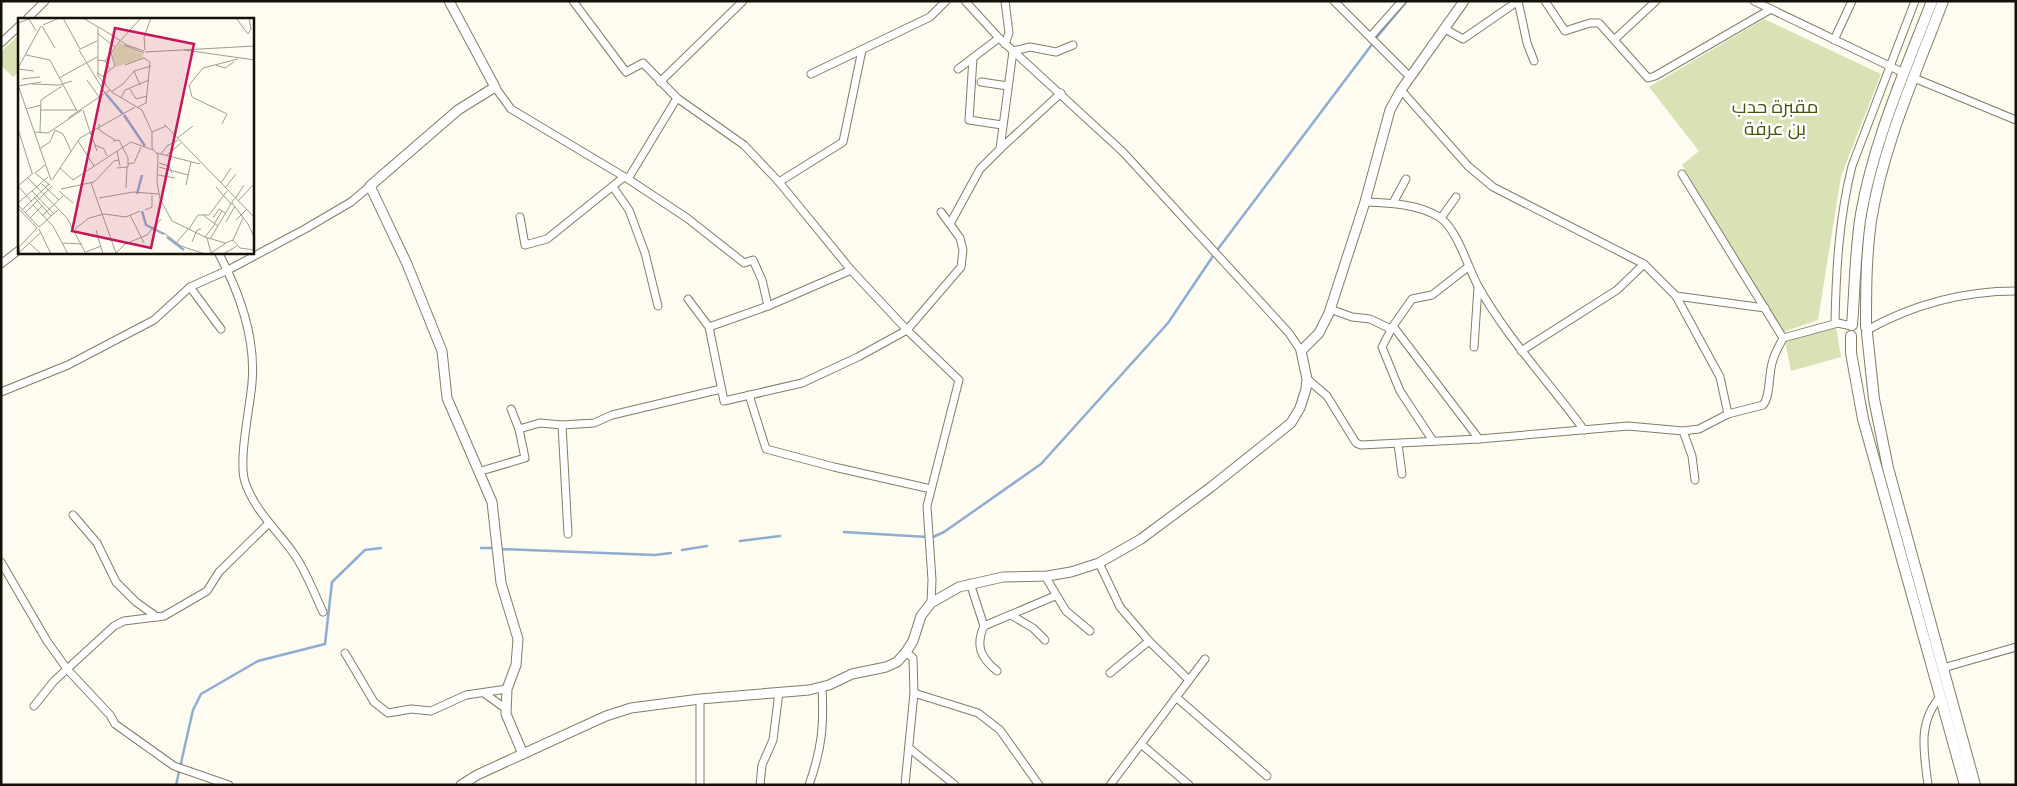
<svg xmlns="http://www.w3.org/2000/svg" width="2017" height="786" font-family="'Exo 2',Cairo,sans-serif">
<rect width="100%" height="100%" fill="#fefbf0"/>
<g fill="#d9e2b4">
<path d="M 1764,19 L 1881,74 L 1841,176 L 1818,320 L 1783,332 L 1682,165 L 1699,151 L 1649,87 Z"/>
<path d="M 19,35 L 19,72 L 13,77 L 1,65 L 1,52 Z"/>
<path d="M 1836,327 L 1841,357 L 1791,371 L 1785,341 Z"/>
</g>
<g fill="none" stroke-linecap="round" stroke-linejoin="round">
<g stroke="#8eadd1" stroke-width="2.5">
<path d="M 1377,37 L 1407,1"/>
<path d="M 1218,249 L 1373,43"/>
<path d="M 844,532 L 927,537"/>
<path d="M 933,537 L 944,532 L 1041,464 L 1168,323 L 1213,256"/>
<path d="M 740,541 L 780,536"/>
<path d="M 481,548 L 495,548"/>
<path d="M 500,549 L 655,555 L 671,553"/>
<path d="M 682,550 L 707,546"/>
<path d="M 176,785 L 193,710 L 201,694 L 258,661 L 325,644 L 332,582 L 365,550 L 381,548"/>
</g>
<g stroke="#847c64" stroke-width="9">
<g id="minor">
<path d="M 573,1 L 626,72 L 643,63 L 677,98 L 744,145 L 779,182 L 851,270 L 907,330 L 959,380 L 927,506 L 932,580 L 931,603"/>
<path d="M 965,1 L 999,38 L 1123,152 L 1289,333 L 1301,351"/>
<path d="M 1334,1 L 1410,77"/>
<path d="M 1518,1 L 1527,43 L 1534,61"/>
<path d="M 1545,1 L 1565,31 L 1590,23 L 1599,23 L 1648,78 L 1655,76 L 1771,9"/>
<path d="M 1754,1 L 1904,73"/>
<path d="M 27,19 L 45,1"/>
<path d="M 1445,29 L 1463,39 L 1518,1"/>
<path d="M 1371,36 L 1402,1"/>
<path d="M 1615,39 L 1656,1"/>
<path d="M 1834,40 L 1852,1"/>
<path d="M 1,43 L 19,26"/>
<path d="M 1005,44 L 1009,33 L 1005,1"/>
<path d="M 973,58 L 969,120 L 1002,125"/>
<path d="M 958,69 L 999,38"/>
<path d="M 811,74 L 930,17 L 946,1"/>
<path d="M 1914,78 L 2016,120"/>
<path d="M 660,82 L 743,1"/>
<path d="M 981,82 L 1008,86"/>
<path d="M 495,87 L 511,109 L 628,179 L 687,218 L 744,263 L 753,260 L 762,280 L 768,306"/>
<path d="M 1401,90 L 1468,166 L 1493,187 L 1644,264 L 1676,296 L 1720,377 L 1728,414"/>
<path d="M 1000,149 L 1061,93"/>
<path d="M 1682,174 L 1783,338"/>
<path d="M 628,179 L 677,98"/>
<path d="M 779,182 L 843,142 L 862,50"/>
<path d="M 613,187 L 629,210 L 645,253 L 658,306"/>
<path d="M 1365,202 C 1390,203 1418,204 1439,217 C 1457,228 1468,268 1478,286 C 1507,338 1549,382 1584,430"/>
<path d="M 1393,203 L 1406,179"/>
<path d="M 520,217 L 525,245 L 547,239 L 624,177"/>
<path d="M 1441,218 L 1456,197"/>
<path d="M 951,222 L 980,169 L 1000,149 L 1013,51 L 1030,47 L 1056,52 L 1073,45"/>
<path d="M 218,252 C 239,291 256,339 252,383 C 250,408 238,460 245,482 C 254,510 278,531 294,554 C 306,571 314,593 323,612"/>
<path d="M 1,264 L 19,250"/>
<path d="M 190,287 L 221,329"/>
<path d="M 1676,296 L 1765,308"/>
<path d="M 688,299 L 709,327 L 724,401 L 802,383 L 858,357 L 907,330 L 961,267 L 963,250 L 960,238 L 941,212"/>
<path d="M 1330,309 L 1352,317 L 1370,319 L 1391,329"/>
<path d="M 1835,323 C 1836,270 1839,218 1852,166 L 1915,1"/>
<path d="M 1393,326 L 1479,439"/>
<path d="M 709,327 L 768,306 L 851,270"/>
<path d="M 1867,330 C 1914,304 1962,291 2016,291"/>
<path d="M 1474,347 L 1478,287"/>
<path d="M 1521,351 L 1617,290 L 1644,264"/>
<path d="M 1307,379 L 1327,396 L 1356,443 L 1361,445 L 1479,439 L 1628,426 L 1683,431 L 1699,429 L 1728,414 L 1763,405 C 1771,396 1768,373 1773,360 C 1775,352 1780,345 1783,338 L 1838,323 L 1851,326"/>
<path d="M 1,392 L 68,365 L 154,320 L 190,287 L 228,270 L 305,229 L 351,202 L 370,186"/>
<path d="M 749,395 L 766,449 L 834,467 L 931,489"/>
<path d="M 562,425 L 568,534"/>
<path d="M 519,429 L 540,423 L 562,425 L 594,423 L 612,415 L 721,389"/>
<path d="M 1683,431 L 1692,456 L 1695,480"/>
<path d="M 1433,441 L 1400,391 L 1382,347 L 1393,326 L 1412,299 L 1432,295 L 1468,267"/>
<path d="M 1398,444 L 1402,474"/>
<path d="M 478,472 L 525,458 L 519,429 L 511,409"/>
<path d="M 73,515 L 97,543 L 116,582 L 136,602 L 157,617"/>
<path d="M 1,562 L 47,641 L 67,669 L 110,715 L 115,724 L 174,766 L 229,785"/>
<path d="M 1099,563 L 1120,607 L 1149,641 L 1189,680"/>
<path d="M 1045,576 L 1066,611 L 1090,631"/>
<path d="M 970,583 L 984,626"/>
<path d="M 1011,615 L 1033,628 L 1045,640"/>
<path d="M 345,653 L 374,702 L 388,713 L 411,709 L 431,711 L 466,695 L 507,689"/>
<path d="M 1943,668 L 2016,647"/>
<path d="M 997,671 C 981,658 975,646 984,626 L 1055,596"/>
<path d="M 1110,673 L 1149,641"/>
<path d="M 484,693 L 506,709"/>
<path d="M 914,693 L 978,713 L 1000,730 L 1039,785"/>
<path d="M 1176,697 L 1267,776"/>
<path d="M 700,699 L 700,785"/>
<path d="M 34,706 L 54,681 L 114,626 L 124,621 L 164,616 L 207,591 L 219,572 L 269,523"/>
<path d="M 1141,744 L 1189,785"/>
<path d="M 909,748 L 955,785"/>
<path d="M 760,785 L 762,765 L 773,740 L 779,692"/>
<path d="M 809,785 C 822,748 824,726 822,688"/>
<path d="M 905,785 L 914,693 L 913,658 L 906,652"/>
<path d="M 1110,785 L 1205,659"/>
<path d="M 1928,785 C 1924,752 1917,722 1941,696"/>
</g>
</g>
<g stroke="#847c64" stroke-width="11">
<g id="tertiary">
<path d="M 449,1 L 495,87 L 458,110 L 370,186 L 407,264 L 442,351 L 447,398 L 492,502 L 501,583 L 518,639 L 516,665 L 507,689 L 506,714 L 523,754"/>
<path d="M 461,785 L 477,775 L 606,716 L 631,708 L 700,699 L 809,690 L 829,685 L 852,674 L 886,667 L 897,662 L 906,652 L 913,641 L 921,616 L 931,603 L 959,587 L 1003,577 L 1047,576 L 1071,572 L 1099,563 L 1141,539 L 1211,487 L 1291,423 L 1300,408 L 1306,389 L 1307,379 L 1301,351 L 1319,333 L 1329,313 L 1365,202 L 1390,110 L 1401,90 L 1464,1"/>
</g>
</g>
<g stroke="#847c64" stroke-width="12">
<g id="secondary">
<path d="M 1852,325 C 1855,288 1855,250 1861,214 C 1874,140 1905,71 1932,1"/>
<path d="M 1866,327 C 1866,292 1866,257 1871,221 C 1883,145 1916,73 1943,1"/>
<path d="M 1867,333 L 1874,399 L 1888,468 L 1975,785"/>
<path d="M 1851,336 L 1851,353 L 1863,419 L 1965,785"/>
</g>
</g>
<use href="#minor" stroke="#fff" stroke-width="7"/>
<use href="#tertiary" stroke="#fff" stroke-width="9"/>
<use href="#secondary" stroke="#fff" stroke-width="10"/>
</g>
<g text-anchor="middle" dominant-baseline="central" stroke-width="5" stroke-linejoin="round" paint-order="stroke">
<g font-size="19" fill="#4b5409" stroke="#fff">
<text x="1775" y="105">مقبرة حدب<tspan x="1775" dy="22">بن عرفة</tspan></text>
</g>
</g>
<g transform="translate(18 18)">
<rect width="236" height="236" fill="#fefbf0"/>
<path d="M 102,25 L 125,36 L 125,40 L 98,49 L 94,35 Z" fill="#d9e2b4"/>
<path fill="none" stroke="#8eadd1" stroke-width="2.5" d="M 88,76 L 105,96M 106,97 L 127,128M 119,176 L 124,157M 124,193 L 128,207 L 146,216M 149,219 L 166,232"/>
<path fill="none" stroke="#a09d93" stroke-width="1" d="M 45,0 L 62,31 L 79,23M 65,0 L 80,9M 218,0 L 230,16 L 233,11 L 231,0M 0,5 L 11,1 L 18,13M 25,7 L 41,0M 24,8 L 37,30M 80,9 L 80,58 L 95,75 L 124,92 L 134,114 L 134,130 L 140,137 L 139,164 L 142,181 L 154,203 L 187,219 L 207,225 L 215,222 L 222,230 L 237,232M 81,9 L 109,27 L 126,33M 79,15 L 97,29M 103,22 L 123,0M 106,27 L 126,35M 61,32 L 87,75M 127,32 L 126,19 L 133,0M 166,32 L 237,42M 127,34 L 237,28M 8,37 L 32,42 L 59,93M 79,42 L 87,43 L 92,51M 87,43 L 102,23M 107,47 L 126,40 L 132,44 L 128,85 L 120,89M 198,47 L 207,50 L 216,44M 0,50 L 23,8M 0,51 L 16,53M 116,53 L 122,67M 79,55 L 86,59 L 88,68M 85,58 L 97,48 L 93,35M 41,60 L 79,39M 4,61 L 22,59M 69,62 L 81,79M 14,66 L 41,67 L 54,63M 0,67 L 33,162M 0,68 L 23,64M 112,71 L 118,81 L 129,78M 93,74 L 105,66 L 116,53 L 133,48M 103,80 L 107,72 L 131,62M 8,91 L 23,87M 22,92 L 58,92M 65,92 L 73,117M 50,100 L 92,72M 81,106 L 81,112 L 97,122M 146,106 L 237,200M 204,106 L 209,96 L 174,79 L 171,67 L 185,50 L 220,41M 0,111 L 14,155M 37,112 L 45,116 L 53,133M 16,114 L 30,115 L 64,92M 22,114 L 23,82 L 44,68M 134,114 L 148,108M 73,116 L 79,133M 159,120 L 175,108M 60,123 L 76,148M 95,123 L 101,122 L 110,140 L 110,149 L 99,150M 77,127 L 86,131 L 89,138M 21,131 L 32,124 L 37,112M 99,133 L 102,148M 139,135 L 182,146M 143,136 L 149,128 L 160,122M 149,137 L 163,125M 141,145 L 151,148 L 154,155M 110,146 L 116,145 L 123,129M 27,147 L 17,155 L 32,167M 141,149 L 170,157M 42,150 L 55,162 L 113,124 L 135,132M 140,157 L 157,160M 10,160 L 49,200 L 68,236M 34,162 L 62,120 L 117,89M 73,165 L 98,235M 203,165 L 213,150M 24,166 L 41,182M 168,167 L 173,144M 0,168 L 14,184M 0,168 L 15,155M 198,169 L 213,186M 108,170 L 109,149M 207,170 L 218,156M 43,171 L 76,164 L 96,143 L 101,142M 14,173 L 36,196M 41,173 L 55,185M 16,179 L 33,198M 81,180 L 115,174 L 141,176M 217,181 L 226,167M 220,183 L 237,165M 0,185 L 30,159M 214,185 L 230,206 L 237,221M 0,187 L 21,209M 15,187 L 35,208 L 50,236M 0,190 L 19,210M 5,191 L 31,166M 127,192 L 134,189 L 134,177M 8,194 L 34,168M 112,197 L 126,225M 185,197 L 200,208M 24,198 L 45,178M 12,200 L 24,188M 195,200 L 201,191 L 207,195M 218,202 L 229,191M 208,204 L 217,188M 196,206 L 204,193M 21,209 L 40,192M 21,211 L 33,236M 57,211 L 71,200 L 86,196 L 108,199 L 122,193M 171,211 L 180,197 L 191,197 L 209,173M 78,212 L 85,236M 146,215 L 163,228 L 187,236M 187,219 L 197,206M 189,220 L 193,235M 192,221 L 216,181M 215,222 L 225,200M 174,224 L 179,212 L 183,211M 11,225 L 23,236M 45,225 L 64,226M 158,225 L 170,211M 68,234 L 83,228M 1,235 L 23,214M 98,235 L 107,226 L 129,217 L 143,201M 193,235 L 208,225M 2,236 L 1,229 L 19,210M 205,236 L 219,228"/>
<path fill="#c2185b" fill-opacity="0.15" stroke="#c2185b" stroke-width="2.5" d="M 97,10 L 176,26 L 133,230 L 54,213 Z"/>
<rect width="236" height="236" fill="none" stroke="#131007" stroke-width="2.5"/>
</g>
<rect width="2017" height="786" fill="none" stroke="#131007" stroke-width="5"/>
</svg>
